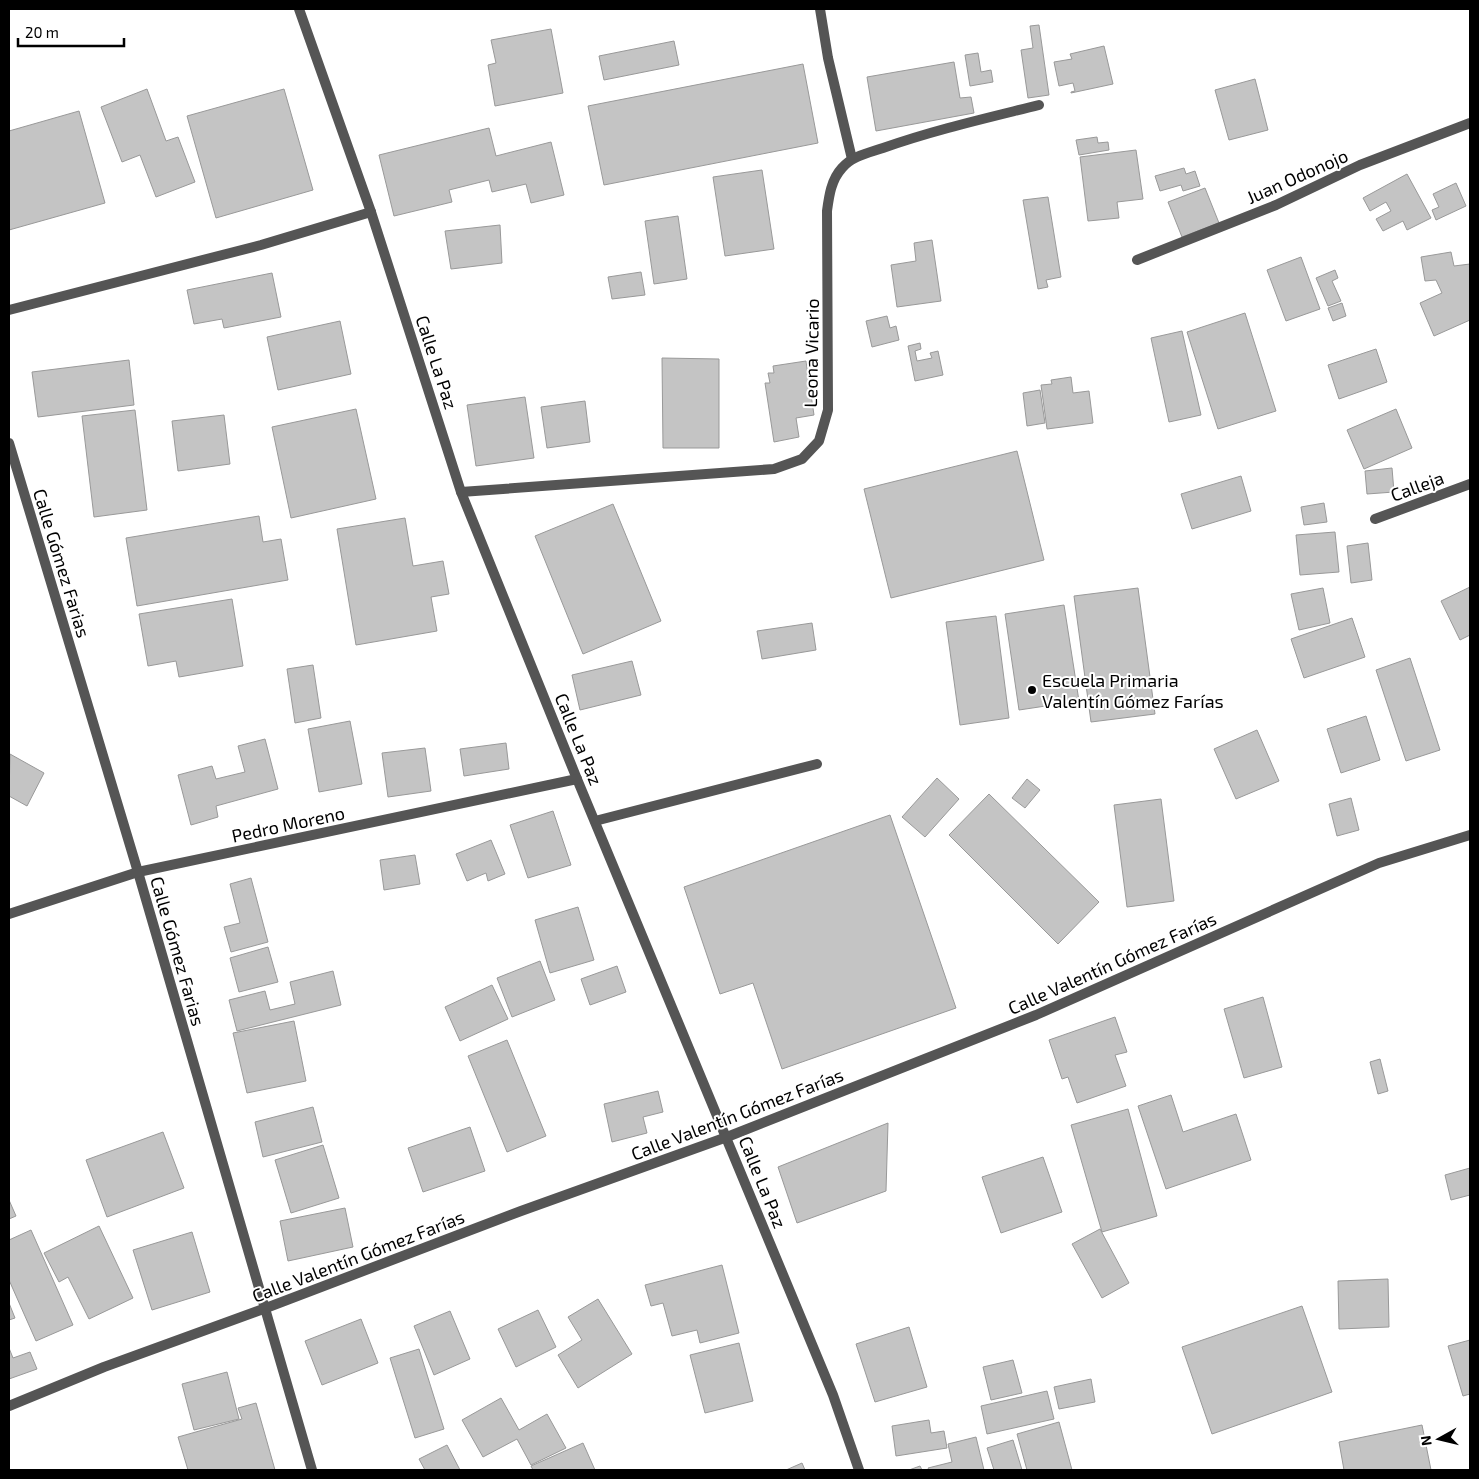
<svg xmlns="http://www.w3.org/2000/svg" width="1479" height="1479" font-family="'Exo 2',sans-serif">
<rect width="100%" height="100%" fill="#fff"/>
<g fill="#c4c4c4" stroke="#999">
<path d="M 1039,25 L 1049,95 L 1028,98 L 1021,50 L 1033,48 L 1030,26 Z"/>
<path d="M 551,29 L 563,93 L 495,106 L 488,65 L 496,63 L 491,40 Z"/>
<path d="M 674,41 L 679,65 L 604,80 L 599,56 Z"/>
<path d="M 1104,46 L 1113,84 L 1071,93 L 1071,92 L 1075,91 L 1073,83 L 1059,86 L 1054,62 L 1072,59 L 1070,54 Z"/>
<path d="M 978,53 L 981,72 L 991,70 L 993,82 L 970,86 L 965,55 Z"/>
<path d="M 954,62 L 960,98 L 971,97 L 974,113 L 876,131 L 867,77 Z"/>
<path d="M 803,64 L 818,143 L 604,185 L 588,106 Z"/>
<path d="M 1255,79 L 1268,130 L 1229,140 L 1215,90 Z"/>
<path d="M 147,89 L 166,141 L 178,137 L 195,182 L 156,197 L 140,155 L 122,162 L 101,107 Z"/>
<path d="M 284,89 L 313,190 L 216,218 L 187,116 Z"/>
<path d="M 79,111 L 105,203 L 9,230 L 9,131 Z"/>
<path d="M 489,128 L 496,156 L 551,142 L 564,195 L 531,203 L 526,184 L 492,192 L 489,180 L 449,190 L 452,202 L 394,216 L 379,155 Z"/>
<path d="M 1097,137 L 1098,143 L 1108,142 L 1109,150 L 1079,155 L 1076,140 Z"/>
<path d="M 1136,150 L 1143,199 L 1117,202 L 1119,218 L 1088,221 L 1080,157 Z"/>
<path d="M 1184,168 L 1186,174 L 1195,171 L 1200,186 L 1183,191 L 1181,185 L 1160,191 L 1155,176 Z"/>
<path d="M 762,170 L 774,249 L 725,256 L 713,177 Z"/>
<path d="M 1407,174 L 1431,218 L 1407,230 L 1403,221 L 1383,231 L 1376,219 L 1391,211 L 1386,202 L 1370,211 L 1363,198 Z"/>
<path d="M 1456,183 L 1466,206 L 1436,220 L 1432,210 L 1439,207 L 1433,194 Z"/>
<path d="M 1205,188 L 1219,223 L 1182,237 L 1168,202 Z"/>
<path d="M 1048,197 L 1061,277 L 1046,280 L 1048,287 L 1038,289 L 1023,200 Z"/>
<path d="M 678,216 L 687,279 L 654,284 L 645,221 Z"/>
<path d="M 500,225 L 502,263 L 451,269 L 445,231 Z"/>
<path d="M 932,240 L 941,301 L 897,307 L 891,265 L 916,261 L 914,243 Z"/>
<path d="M 1451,252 L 1454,266 L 1470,264 L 1470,320 L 1434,336 L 1420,303 L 1442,293 L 1436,280 L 1425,281 L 1421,257 Z"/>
<path d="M 1301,257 L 1320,309 L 1286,321 L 1267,270 Z"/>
<path d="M 1335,270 L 1338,278 L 1332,281 L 1341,301 L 1328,306 L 1316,278 Z"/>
<path d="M 641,272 L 645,295 L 612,299 L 608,277 Z"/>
<path d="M 272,273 L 281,317 L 224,328 L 222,319 L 194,324 L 187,290 Z"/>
<path d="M 1342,303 L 1346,316 L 1333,321 L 1328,308 Z"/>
<path d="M 1245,313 L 1276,411 L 1218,429 L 1187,332 Z"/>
<path d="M 887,316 L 890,328 L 896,326 L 899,340 L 872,347 L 866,321 Z"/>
<path d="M 340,321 L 351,374 L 278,390 L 267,337 Z"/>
<path d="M 1182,331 L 1201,415 L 1169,422 L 1151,338 Z"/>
<path d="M 920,343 L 921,349 L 915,351 L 917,361 L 932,358 L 930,353 L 938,351 L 943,375 L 915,381 L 908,346 Z"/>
<path d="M 1376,349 L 1387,382 L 1339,399 L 1328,365 Z"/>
<path d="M 662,358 L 719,359 L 719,448 L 663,448 Z"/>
<path d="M 129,360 L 134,405 L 38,417 L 32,372 Z"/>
<path d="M 806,361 L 814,415 L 796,418 L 799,437 L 774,442 L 765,383 L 770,383 L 768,373 L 774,373 L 773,366 Z"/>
<path d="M 1071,377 L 1073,393 L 1089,391 L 1093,423 L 1047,429 L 1041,385 L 1052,384 L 1051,380 Z"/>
<path d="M 1040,390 L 1045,423 L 1027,426 L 1023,393 Z"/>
<path d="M 525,397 L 534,458 L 476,466 L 467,405 Z"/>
<path d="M 585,401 L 590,442 L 547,448 L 541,407 Z"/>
<path d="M 356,409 L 376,499 L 291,518 L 272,427 Z"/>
<path d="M 1396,409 L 1412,448 L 1364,469 L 1347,430 Z"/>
<path d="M 135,410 L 147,510 L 94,517 L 82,416 Z"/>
<path d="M 224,415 L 230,464 L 178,471 L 172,421 Z"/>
<path d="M 1017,451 L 1044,560 L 891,598 L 864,489 Z"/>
<path d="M 1392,468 L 1394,492 L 1367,494 L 1365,471 Z"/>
<path d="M 1241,476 L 1251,511 L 1192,529 L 1181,494 Z"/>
<path d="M 1324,503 L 1327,522 L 1304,525 L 1301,507 Z"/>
<path d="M 613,504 L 661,621 L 583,654 L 535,536 Z"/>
<path d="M 259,516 L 263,542 L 281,539 L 288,580 L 137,606 L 126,538 Z"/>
<path d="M 405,518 L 413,566 L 443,561 L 449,594 L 431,597 L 437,631 L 356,645 L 337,529 Z"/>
<path d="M 1335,532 L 1339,572 L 1300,575 L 1296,535 Z"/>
<path d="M 1368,543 L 1372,580 L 1351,583 L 1347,546 Z"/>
<path d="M 1470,587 L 1470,635 L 1460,640 L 1441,601 Z"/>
<path d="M 1138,588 L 1155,714 L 1091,722 L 1074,596 Z"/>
<path d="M 1323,588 L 1330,623 L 1299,630 L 1291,594 Z"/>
<path d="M 232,599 L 243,666 L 179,677 L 176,661 L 148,666 L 139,614 Z"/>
<path d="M 1064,605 L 1079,701 L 1019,710 L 1005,614 Z"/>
<path d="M 996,616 L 1009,718 L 960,725 L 946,622 Z"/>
<path d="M 1352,618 L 1365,657 L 1304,678 L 1291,639 Z"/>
<path d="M 812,623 L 816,650 L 762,659 L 757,631 Z"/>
<path d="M 1410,658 L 1440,750 L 1406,761 L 1376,670 Z"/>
<path d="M 632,661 L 641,695 L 580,710 L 572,675 Z"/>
<path d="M 313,665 L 321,718 L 295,723 L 287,669 Z"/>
<path d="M 1366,716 L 1380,760 L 1341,773 L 1327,729 Z"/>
<path d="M 350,721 L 362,784 L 319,792 L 308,729 Z"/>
<path d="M 1257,730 L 1279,781 L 1236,799 L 1214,749 Z"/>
<path d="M 265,739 L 278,789 L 216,806 L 218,817 L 191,825 L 178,775 L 212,766 L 216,779 L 245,772 L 238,746 Z"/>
<path d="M 506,743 L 509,769 L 464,776 L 460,749 Z"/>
<path d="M 425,748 L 431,791 L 388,797 L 382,753 Z"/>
<path d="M 10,754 L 44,773 L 27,806 L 9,796 Z"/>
<path d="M 937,778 L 959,799 L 925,837 L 902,817 Z"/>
<path d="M 1027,779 L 1040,790 L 1025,808 L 1012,798 Z"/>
<path d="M 989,794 L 1099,902 L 1058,944 L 949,835 Z"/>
<path d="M 1351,798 L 1359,830 L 1337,836 L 1329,804 Z"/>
<path d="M 1161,799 L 1174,901 L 1127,907 L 1114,805 Z"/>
<path d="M 553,811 L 571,865 L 528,878 L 510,825 Z"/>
<path d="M 890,815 L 956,1008 L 782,1069 L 753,983 L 720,994 L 684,887 Z"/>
<path d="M 491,840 L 505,874 L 488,881 L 486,873 L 467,881 L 456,854 Z"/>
<path d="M 415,855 L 420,884 L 384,890 L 380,860 Z"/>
<path d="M 251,878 L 268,942 L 231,952 L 224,927 L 240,923 L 230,884 Z"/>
<path d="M 578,907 L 594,960 L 550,973 L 535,920 Z"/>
<path d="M 268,947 L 278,982 L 239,992 L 230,958 Z"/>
<path d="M 540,961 L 555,1000 L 512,1017 L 497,978 Z"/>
<path d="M 617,966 L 626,992 L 590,1005 L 581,979 Z"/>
<path d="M 333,971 L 341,1005 L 237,1031 L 229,1000 L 265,991 L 270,1010 L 295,1004 L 290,982 Z"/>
<path d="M 492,985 L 508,1019 L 460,1041 L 445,1007 Z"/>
<path d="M 1263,997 L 1282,1067 L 1244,1078 L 1224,1009 Z"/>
<path d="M 1115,1017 L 1127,1052 L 1115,1055 L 1126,1086 L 1077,1103 L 1068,1077 L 1062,1079 L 1049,1040 Z"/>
<path d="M 294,1021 L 306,1081 L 247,1093 L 233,1033 Z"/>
<path d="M 507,1040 L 546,1136 L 507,1152 L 468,1056 Z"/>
<path d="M 1380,1059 L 1388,1091 L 1378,1094 L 1370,1062 Z"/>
<path d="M 658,1091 L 663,1112 L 643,1117 L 647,1133 L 612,1142 L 604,1104 Z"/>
<path d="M 1171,1095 L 1183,1132 L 1236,1114 L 1251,1160 L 1166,1189 L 1138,1106 Z"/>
<path d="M 313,1107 L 322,1142 L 263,1157 L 255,1122 Z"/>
<path d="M 1128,1109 L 1157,1216 L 1102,1232 L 1071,1125 Z"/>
<path d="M 888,1123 L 886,1191 L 797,1223 L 778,1167 Z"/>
<path d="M 470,1127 L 485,1171 L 423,1192 L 408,1148 Z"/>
<path d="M 163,1132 L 184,1188 L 107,1217 L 86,1160 Z"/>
<path d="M 323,1145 L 339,1198 L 291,1213 L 275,1160 Z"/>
<path d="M 1043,1157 L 1062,1212 L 1001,1233 L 982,1177 Z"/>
<path d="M 1470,1168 L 1470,1195 L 1451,1200 L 1445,1175 Z"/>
<path d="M 9,1200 L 16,1216 L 9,1219 Z"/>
<path d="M 345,1208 L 353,1247 L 288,1261 L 280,1221 Z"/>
<path d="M 99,1226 L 133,1298 L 89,1319 L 68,1277 L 59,1282 L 44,1253 Z"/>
<path d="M 1100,1229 L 1129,1283 L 1102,1298 L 1072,1244 Z"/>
<path d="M 31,1230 L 73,1325 L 36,1341 L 9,1280 L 9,1240 Z"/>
<path d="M 192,1232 L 210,1292 L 152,1310 L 133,1250 Z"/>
<path d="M 722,1265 L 739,1333 L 700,1343 L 697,1330 L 672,1336 L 663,1303 L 651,1306 L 645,1285 Z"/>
<path d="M 1388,1279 L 1389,1327 L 1339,1329 L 1338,1281 Z"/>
<path d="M 598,1299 L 632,1354 L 578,1388 L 558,1355 L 582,1340 L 568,1317 Z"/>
<path d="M 9,1303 L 15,1318 L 9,1320 Z"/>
<path d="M 1302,1306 L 1332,1392 L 1212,1434 L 1182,1347 Z"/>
<path d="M 538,1310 L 556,1347 L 516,1367 L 498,1329 Z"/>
<path d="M 450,1311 L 470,1359 L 434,1375 L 414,1326 Z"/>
<path d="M 361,1319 L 378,1363 L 322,1385 L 305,1341 Z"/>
<path d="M 909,1327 L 927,1387 L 875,1402 L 856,1344 Z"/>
<path d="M 1470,1340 L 1470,1394 L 1463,1396 L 1448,1346 Z"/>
<path d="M 739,1343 L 753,1401 L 705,1413 L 690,1355 Z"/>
<path d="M 9,1348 L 13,1358 L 30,1352 L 37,1369 L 9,1379 Z"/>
<path d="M 419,1349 L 444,1429 L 415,1438 L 390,1358 Z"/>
<path d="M 1013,1360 L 1022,1393 L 991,1400 L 983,1367 Z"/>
<path d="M 227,1372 L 239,1419 L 194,1430 L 182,1384 Z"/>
<path d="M 1091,1379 L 1095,1402 L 1059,1409 L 1054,1387 Z"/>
<path d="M 1047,1391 L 1054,1419 L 987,1434 L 981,1406 Z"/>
<path d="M 501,1398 L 519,1430 L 547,1414 L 566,1448 L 531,1465 L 517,1439 L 483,1457 L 462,1420 Z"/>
<path d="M 256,1403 L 275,1470 L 188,1470 L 178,1437 L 242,1419 L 238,1408 Z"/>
<path d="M 929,1420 L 931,1433 L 944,1431 L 947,1448 L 896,1456 L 892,1426 Z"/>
<path d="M 1059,1422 L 1072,1470 L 1027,1470 L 1017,1434 Z"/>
<path d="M 1422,1425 L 1431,1470 L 1344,1470 L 1339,1442 Z"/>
<path d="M 976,1437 L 984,1470 L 929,1470 L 928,1468 L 952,1462 L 948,1444 Z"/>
<path d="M 1013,1440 L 1022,1470 L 994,1470 L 987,1448 Z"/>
<path d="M 583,1443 L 595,1470 L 533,1470 L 531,1466 Z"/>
<path d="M 447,1445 L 460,1470 L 425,1470 L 419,1459 Z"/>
<path d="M 802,1463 L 805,1470 L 786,1470 Z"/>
<path d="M 920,1466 L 922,1470 L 909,1470 Z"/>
</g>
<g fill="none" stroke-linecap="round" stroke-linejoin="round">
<path stroke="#555" stroke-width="10" d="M 595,821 L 817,764"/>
<g stroke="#555" stroke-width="10">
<path d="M 299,9 L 371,212 L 461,492 L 577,779 L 833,1395 L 859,1470"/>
<path d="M 820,9 L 828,58 L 852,159"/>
<path d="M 1137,260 L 1276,205 L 1360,165 L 1470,123"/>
<path d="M 9,310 L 261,245 L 371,212"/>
<path d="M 9,443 L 138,872 L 312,1470"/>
<path d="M 461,492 L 774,469 L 802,459 L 819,441 L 828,410 L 827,211 C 829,196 831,180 842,168 C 852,156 868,153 883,148 C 934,130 987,118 1039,105"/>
<path d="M 1375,519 L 1470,484"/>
<path d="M 9,914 L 138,872 L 577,779"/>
<path d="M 9,1406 L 104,1367 L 266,1308 L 521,1211 L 727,1137 L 1036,1015 L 1379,863 L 1470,835"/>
</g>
</g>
<circle fill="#000" stroke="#fff" stroke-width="2" cx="1032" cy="690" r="5"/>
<g text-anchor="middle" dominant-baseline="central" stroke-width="4" stroke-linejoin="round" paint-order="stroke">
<g font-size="18" fill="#000" stroke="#fff">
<text transform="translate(1297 176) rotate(-24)">Juan Odonojo</text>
<text transform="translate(811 353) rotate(-89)">Leona Vicario</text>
<text transform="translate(437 362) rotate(72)">Calle La Paz</text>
<text transform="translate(1417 486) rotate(-20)">Calleja</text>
<text transform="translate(62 563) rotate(73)">Calle Gómez Farias</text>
<text transform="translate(579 739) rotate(68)">Calle La Paz</text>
<text transform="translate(288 824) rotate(-12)">Pedro Moreno</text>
<text transform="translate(178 951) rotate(74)">Calle Gómez Farias</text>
<text transform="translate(1112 963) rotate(-24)">Calle Valentín Gómez Farías</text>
<text transform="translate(737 1114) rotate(-21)">Calle Valentín Gómez Farías</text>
<text transform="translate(763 1182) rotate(68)">Calle La Paz</text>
<text transform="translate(358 1256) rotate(-21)">Calle Valentín Gómez Farías</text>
</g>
<g font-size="18" fill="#000" stroke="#fff" text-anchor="start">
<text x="1042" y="680">Escuela Primaria<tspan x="1042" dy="21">Valentín Gómez Farías</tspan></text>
</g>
</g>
<rect width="1479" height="1479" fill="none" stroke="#000000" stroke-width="20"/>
<g transform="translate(1439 1439) rotate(262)" stroke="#ffffff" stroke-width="4" paint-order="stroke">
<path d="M0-4L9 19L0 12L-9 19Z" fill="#000000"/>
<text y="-8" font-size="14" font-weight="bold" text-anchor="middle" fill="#000000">N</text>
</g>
<path d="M18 38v8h106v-8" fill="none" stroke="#000000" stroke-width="2.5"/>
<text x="25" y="38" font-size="15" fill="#000000" stroke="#ffffff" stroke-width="4" paint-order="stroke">20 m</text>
</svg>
